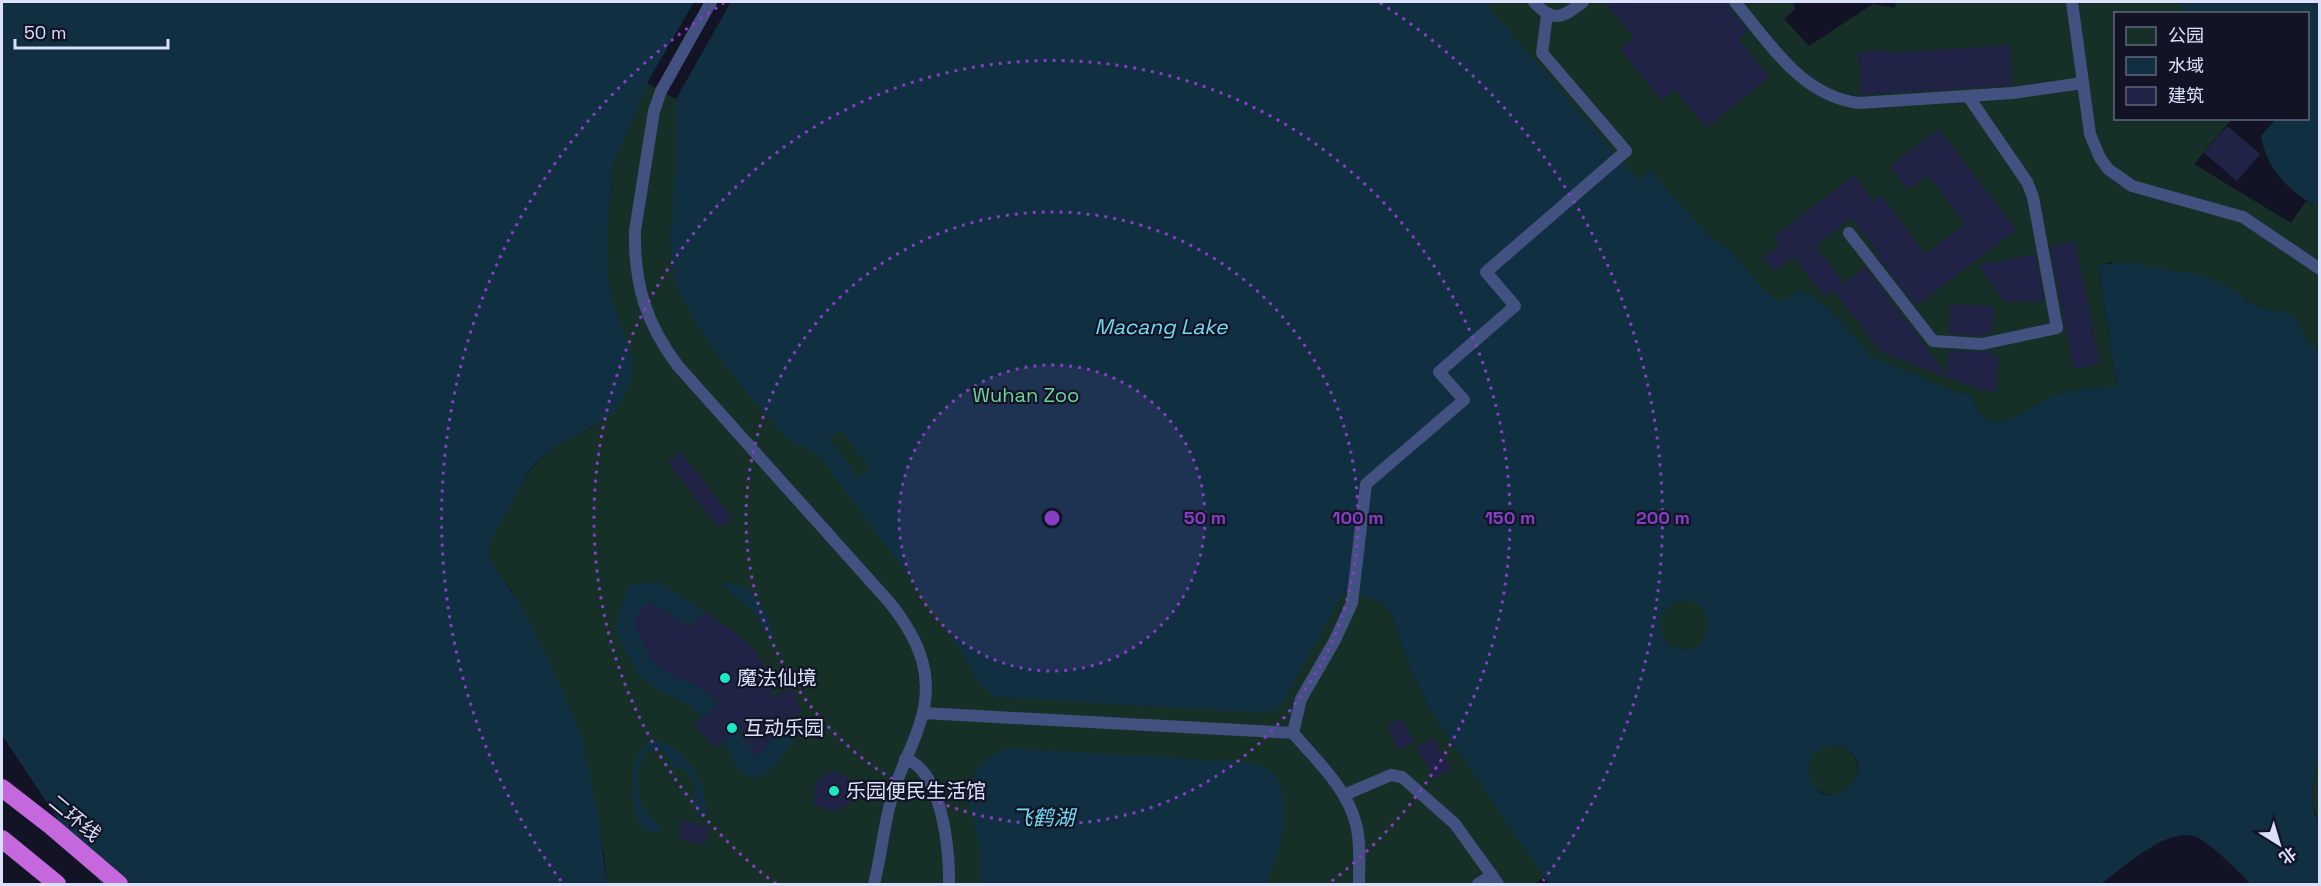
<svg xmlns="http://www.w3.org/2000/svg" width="2321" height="886" font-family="'Space Grotesk','Noto Sans SC',sans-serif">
<rect width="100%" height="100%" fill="#121426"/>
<g fill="#163028">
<path d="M 694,2 L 1793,2 L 1795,9 L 1784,19 L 1809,46 L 1873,4 L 1895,8 L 1896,2 L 2179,2 L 2187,13 L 2116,14 L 2116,118 L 2232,119 L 2194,164 L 2291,223 L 2306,201 L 2319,207 L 2319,353 L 2306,340 L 2296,318 L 2289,313 L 2257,307 L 2245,298 L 2110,262 L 2098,266 L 2117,386 C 2099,388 2079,388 2062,393 C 2032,401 1988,452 1972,395 L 1960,394 L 1872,357 L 1829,309 L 1801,290 L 1785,300 L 1777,300 L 1766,292 L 1728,248 L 1710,237 L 1649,171 L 1365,597 L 1380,603 L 1391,613 L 1411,670 L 1432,713 L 1545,877 L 1534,884 L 607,884 L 604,852 L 512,590 C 503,580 487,564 488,550 C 490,533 531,464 545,454 C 563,440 586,432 606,419 L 613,302 L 607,273 L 607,229 L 614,163 L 647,83 Z"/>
<circle cx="1685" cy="625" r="25"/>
<path d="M 2319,744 L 2319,823 C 2307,798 2313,770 2319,744 Z"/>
<circle cx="1833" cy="770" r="25"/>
</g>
<g fill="#103041" fill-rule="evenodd">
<path d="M 2,2 L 1484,2 L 1638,180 L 1650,171 L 1710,237 L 1728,248 L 1766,292 L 1777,300 L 1785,300 L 1801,290 L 1829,309 L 1872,357 L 1960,394 L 1972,395 C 1987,452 2032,401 2061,393 C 2079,388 2099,388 2117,386 L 2098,265 L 2126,262 L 2200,275 L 2228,287 L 2257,307 L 2289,313 L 2296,317 L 2306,340 L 2320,353 L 2320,744 L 2312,788 L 2314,813 L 2319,823 L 2319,884 L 2251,884 C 2240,873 2208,840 2194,836 C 2165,828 2123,868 2101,884 L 1549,884 L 1432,713 L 1411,670 L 1391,613 L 1380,603 L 1351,591 L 1347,591 L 1341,596 L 1282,704 L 1267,713 L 996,697 C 978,689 971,666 961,650 C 918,584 867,523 821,458 L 813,451 L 788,440 L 735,378 L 705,337 L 682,298 L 675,280 L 670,243 L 677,154 L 676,99 L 648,83 L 614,163 L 607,229 L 607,273 L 613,302 L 634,362 L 628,386 L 619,406 L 606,419 L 552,449 L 539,459 L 528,473 L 494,534 L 488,550 L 489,558 L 497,571 L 520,603 L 557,677 L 581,736 L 598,814 L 607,884 L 101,884 L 2,735 ZM 840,430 L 870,468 L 858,477 L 829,439 ZM 1683,600 L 1700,605 C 1716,623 1709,645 1686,650 L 1669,645 C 1653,628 1660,605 1683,600 ZM 1838,745 C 1894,767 1819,830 1808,770 C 1811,753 1821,746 1838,745 Z"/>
<path d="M 2179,2 L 2319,2 L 2319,207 C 2290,194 2266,168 2261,136 L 2276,119 L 2308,118 L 2308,14 L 2187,13 Z"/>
<path d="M 657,582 L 705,612 L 692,624 C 676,621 659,600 643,606 L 634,623 L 651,660 L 703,689 L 712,697 L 747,742 L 754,757 L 758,755 L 787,719 L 799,732 L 772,768 L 760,777 L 749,776 L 739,771 L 725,745 L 709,723 L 688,704 L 653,687 L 639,675 L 617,635 L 616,626 L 629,585 Z"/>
<path d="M 721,583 C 752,580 773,615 773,642 L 757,615 Z"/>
<path d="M 653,741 C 681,740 712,789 705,815 L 699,816 C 687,802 697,798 696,786 L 689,774 L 681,766 L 674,769 L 665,753 L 657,747 C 633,753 635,789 643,808 C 648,817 657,821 660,830 L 659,834 L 643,829 C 633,817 629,772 636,758 C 639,750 646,744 653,741 Z"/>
<path d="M 1012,748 L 1255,763 C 1263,766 1270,769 1275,775 C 1287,793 1285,829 1279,849 C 1275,861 1270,872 1267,884 L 981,884 L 981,850 L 968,794 C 972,769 987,752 1012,748 Z"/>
</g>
<path fill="#121426" d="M 694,2 L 731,2 L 676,99 L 647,83 Z"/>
<g fill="#202345">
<path d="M 1605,2 L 1727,2 L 1729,7 L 1748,31 L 1738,39 L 1769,77 L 1707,128 L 1675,90 L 1662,100 L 1620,49 L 1634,37 Z"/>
<path d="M 2010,45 L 2012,85 L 1861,95 L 1858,52 L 1890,50 L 1890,53 Z"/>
<path d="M 2227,126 L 2260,154 L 2237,181 L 2204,153 Z"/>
<path d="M 1939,129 L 2016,230 L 1916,306 L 1878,257 L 1880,256 L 1852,218 L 1815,246 L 1844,283 L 1825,297 L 1793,256 L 1774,271 L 1763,257 L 1780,245 L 1774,237 L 1854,175 L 1873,201 L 1881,195 L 1925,254 L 1965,224 L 1928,175 L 1908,190 L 1890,166 Z"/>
<path d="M 2075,241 L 2100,364 L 2074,369 L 2050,246 Z"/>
<path d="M 2035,254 L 2044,301 L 2005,302 L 1978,265 Z"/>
<path d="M 1865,267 L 1947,375 L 1948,350 L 1982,352 L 1991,350 L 1991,355 L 1998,355 L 1996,391 L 1981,390 L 1881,352 L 1834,291 Z"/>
<path d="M 1950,304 L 1994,306 L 1992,333 L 1981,336 L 1949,334 Z"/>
<path d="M 681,452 L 732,518 L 719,528 L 668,462 Z"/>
<path d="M 649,604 L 658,607 L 691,627 L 705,612 L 737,634 L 754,649 L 769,672 L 771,698 L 790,688 L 802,712 L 787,719 L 756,758 L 739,727 L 716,748 L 694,725 L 719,702 L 703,689 L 661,669 L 651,660 L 634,623 L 638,613 L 643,606 Z"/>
<path d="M 1402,718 L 1414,742 L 1398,750 L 1387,726 Z"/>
<path d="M 1433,737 L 1452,769 L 1435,779 L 1416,748 Z"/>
<path d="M 832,771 L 847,776 L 854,789 L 850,803 L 836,811 L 829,810 L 813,803 L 815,785 L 819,779 Z"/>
<path d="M 682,820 L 709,827 L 705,845 L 678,838 Z"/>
</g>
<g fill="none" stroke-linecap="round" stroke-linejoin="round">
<g stroke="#425180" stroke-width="12">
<path d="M 711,2 L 661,91 L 654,111 L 635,231 C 634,284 646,324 678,366 L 890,603 C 920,641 936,678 919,726 C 912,748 901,768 894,790 C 884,820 882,853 874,884"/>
<path d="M 1534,2 C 1553,23 1562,18 1583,2"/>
<path d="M 1735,2 C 1770,43 1801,96 1859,103 L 2013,93 L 2083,83"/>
<path d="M 2072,2 L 2090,134 L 2100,158 L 2108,169 L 2132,186 L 2243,217 L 2320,269"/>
<path d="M 1849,233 L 1933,341 L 1982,344 L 2057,328 L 2033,197 L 2027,182 L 1968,96"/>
<path d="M 923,713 L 1293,733 C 1316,760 1347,788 1356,824 C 1361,843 1359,865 1359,884"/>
<path d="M 1293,733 L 1301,699 L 1335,640 L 1352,603 L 1366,484 L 1464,400 L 1439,372 L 1515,306 L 1486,272 L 1626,151 L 1542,53 L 1547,15"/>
<path d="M 905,759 C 942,769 950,853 949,884"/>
<path d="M 1344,795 L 1391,775 L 1402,777 L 1455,824 L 1498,884"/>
<path d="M 1478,884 L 1492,875"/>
</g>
<g stroke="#c568de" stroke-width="18">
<path d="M 2,788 L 51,826 L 119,884"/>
<path d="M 2,839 L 57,884"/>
</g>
</g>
<circle cx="1052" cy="518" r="153" fill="#853ec5" fill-opacity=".12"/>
<g fill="none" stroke="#853ec5" stroke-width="3" stroke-dasharray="3 6">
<circle cx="1052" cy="518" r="153"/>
<circle cx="1052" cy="518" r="306"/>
<path d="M776 884A458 458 0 1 1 1328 884"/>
<path d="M561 881A611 611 0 0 1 724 3M1380 3A611 611 0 0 1 1543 881"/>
</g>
<g fill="#1ae8c4" stroke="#121426" stroke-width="2">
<circle cx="725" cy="678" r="6"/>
<circle cx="732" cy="728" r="6"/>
<circle cx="834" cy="791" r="6"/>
</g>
<g text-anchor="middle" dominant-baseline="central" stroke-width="4.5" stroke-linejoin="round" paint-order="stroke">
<g font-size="20" fill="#6dd59e" stroke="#121426">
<text x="1026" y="395">Wuhan Zoo</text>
</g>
<g font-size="20" fill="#dbe0fb" stroke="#121426" text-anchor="start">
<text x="737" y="678">魔法仙境</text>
<text x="744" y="728">互动乐园</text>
<text x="846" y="791">乐园便民生活馆</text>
</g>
<g font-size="20" fill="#dbe0fb" stroke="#121426">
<text transform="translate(75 818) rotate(40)">二环线</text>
</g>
<g font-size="21" font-style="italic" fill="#73daf1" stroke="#121426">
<text x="1161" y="326">Macang Lake</text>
<text x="1043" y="817">飞鹤湖</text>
</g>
</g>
<circle cx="1052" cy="518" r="9" fill="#853ec5" stroke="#121426" stroke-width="3"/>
<g font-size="18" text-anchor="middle" font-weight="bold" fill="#853ec5" stroke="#121426" stroke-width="4.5" stroke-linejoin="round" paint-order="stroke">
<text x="1205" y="524">50 m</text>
<text x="1358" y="524">100 m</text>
<text x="1510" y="524">150 m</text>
<text x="1663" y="524">200 m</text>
</g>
<rect width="2321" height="886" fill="none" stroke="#dbe0fb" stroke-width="6"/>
<rect x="2114" y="12" width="195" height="108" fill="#121426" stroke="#62667b" stroke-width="1.5"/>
<rect x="2126" y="27" width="30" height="18" fill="#163028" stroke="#62667b" stroke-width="1.5"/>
<text x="2168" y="42" font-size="18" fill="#dbe0fb">公园</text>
<rect x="2126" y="57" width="30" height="18" fill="#103041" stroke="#62667b" stroke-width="1.5"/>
<text x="2168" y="72" font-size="18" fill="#dbe0fb">水域</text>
<rect x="2126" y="87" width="30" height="18" fill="#202345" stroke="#62667b" stroke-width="1.5"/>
<text x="2168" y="102" font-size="18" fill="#dbe0fb">建筑</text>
<g transform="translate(2279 844) rotate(143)" stroke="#121426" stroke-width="4.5" paint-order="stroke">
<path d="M0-4.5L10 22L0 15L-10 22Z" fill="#dbe0fb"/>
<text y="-9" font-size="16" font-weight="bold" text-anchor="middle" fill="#dbe0fb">北</text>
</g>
<path d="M15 39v9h153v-9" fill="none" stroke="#dbe0fb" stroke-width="3"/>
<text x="24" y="39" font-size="18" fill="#dbe0fb" stroke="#121426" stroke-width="4.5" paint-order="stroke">50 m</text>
</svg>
